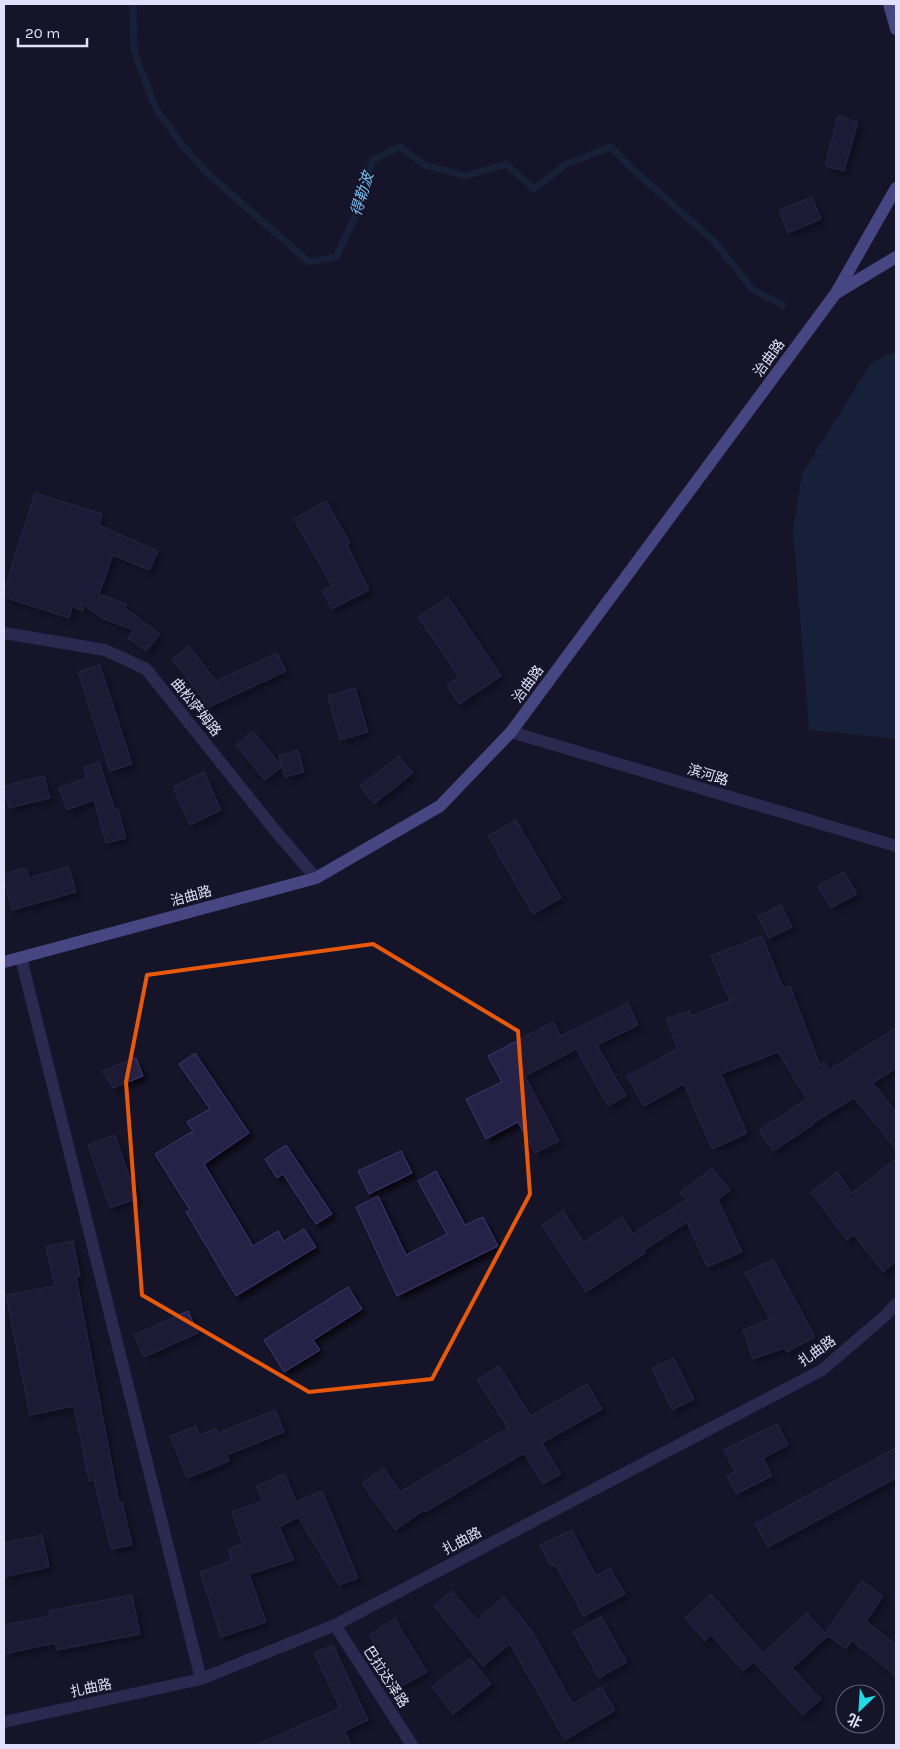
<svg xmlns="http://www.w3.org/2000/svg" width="900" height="1749" font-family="Karla,'Noto Sans SC',sans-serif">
<defs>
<filter id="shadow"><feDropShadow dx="4.5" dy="4.5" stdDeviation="2.5" flood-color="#0009"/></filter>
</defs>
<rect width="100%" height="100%" fill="#161428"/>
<path fill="#172f4d" d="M 896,351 L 896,739 L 809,730 L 793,530 L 802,474 L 871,363 Z"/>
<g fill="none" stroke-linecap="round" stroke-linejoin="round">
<path stroke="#172f4d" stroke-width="7" d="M 133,4 L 134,51 L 155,107 L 182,145 L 207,173 L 309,262 L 336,257 L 359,209 L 372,161 L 400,147 L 425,165 L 465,176 L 506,164 L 534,189 L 566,164 L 611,147 L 630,167 L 715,242 L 752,289 L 783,305"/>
</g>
<g fill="#282247" stroke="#3f3670" filter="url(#shadow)">
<path d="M 838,116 L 858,122 L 844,171 L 825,166 Z"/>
<path d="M 812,197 L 821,219 L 788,233 L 779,210 Z"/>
<path d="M 35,493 L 102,514 L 99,525 L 158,551 L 149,570 L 113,555 L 99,594 L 127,604 L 125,608 L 160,634 L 146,651 L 128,638 L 134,630 L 101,618 L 81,603 L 84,611 L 72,607 L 69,618 L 4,597 L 4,591 Z"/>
<path d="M 326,501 L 350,543 L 347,545 L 369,590 L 332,609 L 322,591 L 332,586 L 294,519 Z"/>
<path d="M 448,597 L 501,676 L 459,704 L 447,685 L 459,677 L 418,617 Z"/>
<path d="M 189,646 L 216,681 L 277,653 L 286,671 L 207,708 L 202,698 L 172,659 Z"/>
<path d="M 100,665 L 132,764 L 110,771 L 78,672 Z"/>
<path d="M 355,688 L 368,732 L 340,740 L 328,696 Z"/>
<path d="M 253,731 L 282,767 L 265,780 L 236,745 Z"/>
<path d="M 298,750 L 304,772 L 285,777 L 279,756 Z"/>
<path d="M 399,756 L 413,773 L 374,804 L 360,786 Z"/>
<path d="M 99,762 L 115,810 L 118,809 L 126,838 L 106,843 L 94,800 L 67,810 L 59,788 L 87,778 L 84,767 Z"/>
<path d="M 204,772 L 221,810 L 190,825 L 173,787 Z"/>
<path d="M 44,776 L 50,798 L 9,808 L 4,786 Z"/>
<path d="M 516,820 L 561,898 L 533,914 L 488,836 Z"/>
<path d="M 69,867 L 76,892 L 12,910 L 4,880 L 4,874 L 26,868 L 29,878 Z"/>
<path d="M 844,872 L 857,894 L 831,908 L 818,886 Z"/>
<path d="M 781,905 L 792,927 L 769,938 L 758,916 Z"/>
<path d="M 762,936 L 783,988 L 790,986 L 820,1065 L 824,1062 L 829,1070 L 896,1028 L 896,1068 L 873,1083 L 896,1112 L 896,1149 L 854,1098 L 813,1123 L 814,1124 L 773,1151 L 759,1130 L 807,1099 L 778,1052 L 721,1074 L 747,1133 L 712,1149 L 684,1084 L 644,1106 L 627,1076 L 678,1049 L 666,1019 L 689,1011 L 691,1016 L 730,1001 L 711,956 Z"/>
<path d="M 628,1003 L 638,1025 L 597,1045 L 626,1096 L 608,1106 L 576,1049 L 525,1076 L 559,1141 L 535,1153 L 518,1122 L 486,1139 L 466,1099 L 502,1082 L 488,1056 L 553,1022 L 561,1036 Z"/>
<path d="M 195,1053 L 249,1133 L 204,1164 L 253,1246 L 278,1231 L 284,1241 L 304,1229 L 316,1247 L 236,1296 L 186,1212 L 190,1210 L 155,1154 L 193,1131 L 187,1122 L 210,1109 L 179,1064 Z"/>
<path d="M 136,1058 L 143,1076 L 113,1088 L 102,1071 Z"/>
<path d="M 115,1135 L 137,1199 L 110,1208 L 88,1145 Z"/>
<path d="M 286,1145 L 332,1214 L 316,1224 L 283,1174 L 277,1178 L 265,1159 Z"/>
<path d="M 401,1151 L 412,1173 L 369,1194 L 358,1171 Z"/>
<path d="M 896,1159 L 896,1261 L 883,1272 L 854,1235 L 847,1240 L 811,1192 L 837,1172 L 852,1193 Z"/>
<path d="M 712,1168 L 730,1190 L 718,1200 L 742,1252 L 707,1267 L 687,1222 L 644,1250 L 645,1253 L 586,1292 L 542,1225 L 563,1211 L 584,1242 L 622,1217 L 633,1234 L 686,1200 L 680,1193 Z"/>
<path d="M 436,1171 L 465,1225 L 483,1217 L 498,1246 L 397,1296 L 356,1207 L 378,1196 L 406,1255 L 447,1234 L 418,1181 Z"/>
<path d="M 73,1241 L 80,1276 L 76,1277 L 119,1503 L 122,1502 L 132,1545 L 111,1549 L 94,1480 L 89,1481 L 74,1406 L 30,1415 L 6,1295 L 55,1286 L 46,1247 Z"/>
<path d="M 773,1259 L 815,1337 L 787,1352 L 785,1348 L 753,1359 L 743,1330 L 770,1319 L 745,1273 Z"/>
<path d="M 348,1287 L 362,1309 L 313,1340 L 320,1350 L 284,1372 L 264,1340 Z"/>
<path d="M 188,1311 L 198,1333 L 144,1357 L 134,1335 Z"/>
<path d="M 674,1358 L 694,1399 L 672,1410 L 652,1368 Z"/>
<path d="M 499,1366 L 531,1416 L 587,1384 L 602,1409 L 542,1443 L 561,1474 L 543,1484 L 524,1453 L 425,1512 L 424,1510 L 395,1530 L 362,1483 L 384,1468 L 400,1492 L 508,1428 L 477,1380 Z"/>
<path d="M 275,1410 L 284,1432 L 227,1455 L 229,1461 L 187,1478 L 170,1436 L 196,1426 L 199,1435 L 216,1429 L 218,1433 Z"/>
<path d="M 777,1424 L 788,1445 L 763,1458 L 772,1476 L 736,1494 L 727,1476 L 735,1472 L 724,1450 Z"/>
<path d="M 896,1448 L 896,1478 L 768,1547 L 755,1524 Z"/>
<path d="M 285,1474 L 296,1502 L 322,1491 L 358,1578 L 339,1585 L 298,1517 L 279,1527 L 294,1560 L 249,1574 L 266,1622 L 221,1637 L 200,1572 L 232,1561 L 228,1549 L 243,1544 L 232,1512 L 263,1501 L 256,1486 Z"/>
<path d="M 572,1530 L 596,1576 L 610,1568 L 625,1594 L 584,1616 L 555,1565 L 551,1566 L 540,1545 Z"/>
<path d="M 42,1535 L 49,1567 L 4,1577 L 4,1543 Z"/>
<path d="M 862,1581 L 883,1596 L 866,1621 L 896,1645 L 896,1676 L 852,1641 L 846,1649 L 828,1636 L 792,1668 L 821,1699 L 803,1715 L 754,1662 L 743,1671 L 711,1635 L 705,1641 L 685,1618 L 711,1594 L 763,1653 L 807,1613 L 825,1633 Z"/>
<path d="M 452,1591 L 477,1620 L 504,1597 L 532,1631 L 573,1704 L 601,1687 L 615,1710 L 565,1740 L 510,1644 L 483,1666 L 434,1606 Z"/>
<path d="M 132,1595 L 140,1634 L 57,1650 L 55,1643 L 4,1654 L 4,1625 L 50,1616 L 49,1611 Z"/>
<path d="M 601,1617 L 627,1662 L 599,1678 L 573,1632 Z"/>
<path d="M 395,1619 L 427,1672 L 400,1687 L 369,1635 Z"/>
<path d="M 333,1645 L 368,1720 L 345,1731 L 351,1745 L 256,1745 L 340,1708 L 314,1653 Z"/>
<path d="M 470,1658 L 491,1684 L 453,1714 L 432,1687 Z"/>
</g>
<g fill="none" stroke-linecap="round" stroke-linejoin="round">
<g stroke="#444482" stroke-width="12">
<path d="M 4,633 L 105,650 L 146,669 L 273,828 L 316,878"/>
<path d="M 511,732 L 896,846"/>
<path d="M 21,958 L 201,1679"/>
<path d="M 335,1625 L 412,1745"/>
<path d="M 4,1722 L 201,1679 L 335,1625 L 822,1370 L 886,1315 L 896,1304"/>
</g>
<g stroke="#8083f1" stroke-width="12">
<path d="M 889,4 L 896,29"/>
<path d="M 838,292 L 896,257"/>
<path d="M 4,962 L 316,878 L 440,806 L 511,732 L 836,293 L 896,188"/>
</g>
</g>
<path d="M0 0H900V1749H0ZM 373,944 L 518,1031 L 530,1194 L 432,1379 L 309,1392 L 142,1295 L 126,1082 L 147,975 Z" fill="#161428" fill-opacity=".55" fill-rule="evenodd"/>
<path fill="none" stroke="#e8590c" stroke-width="4" stroke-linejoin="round" d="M 373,944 L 518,1031 L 530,1194 L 432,1379 L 309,1392 L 142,1295 L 126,1082 L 147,975 Z"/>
<g text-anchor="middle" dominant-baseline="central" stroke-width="4.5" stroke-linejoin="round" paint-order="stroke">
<g font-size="14" fill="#e1dffb" stroke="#161428">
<text transform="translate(769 358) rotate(-54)">治曲路</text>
<text transform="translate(528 684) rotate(-54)">治曲路</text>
<text transform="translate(196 707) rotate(51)">曲松萨姆路</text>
<text transform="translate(708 775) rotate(17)">滨河路</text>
<text transform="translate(191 896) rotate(-15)">治曲路</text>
<text transform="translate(817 1351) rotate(-35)">扎曲路</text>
<text transform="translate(462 1541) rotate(-28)">扎曲路</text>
<text transform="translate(386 1677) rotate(57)">巴拉达泽路</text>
<text transform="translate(91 1688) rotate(-12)">扎曲路</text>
</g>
<g font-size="15" font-style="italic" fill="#78bef0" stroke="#161428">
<text transform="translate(362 194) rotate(-73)">得勒波</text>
</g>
</g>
<rect width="900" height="1749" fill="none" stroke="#e1dffb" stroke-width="10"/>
<g transform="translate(860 1709) rotate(205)"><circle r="24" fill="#161428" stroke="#67657c"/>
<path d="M0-4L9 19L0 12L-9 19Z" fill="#20dbe6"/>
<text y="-8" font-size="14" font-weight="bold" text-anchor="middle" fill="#e1dffb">北</text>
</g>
<path d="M18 38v8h69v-8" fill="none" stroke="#e1dffb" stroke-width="2.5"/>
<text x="25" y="38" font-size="15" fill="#e1dffb" stroke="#161428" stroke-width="4" paint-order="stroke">20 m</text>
</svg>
